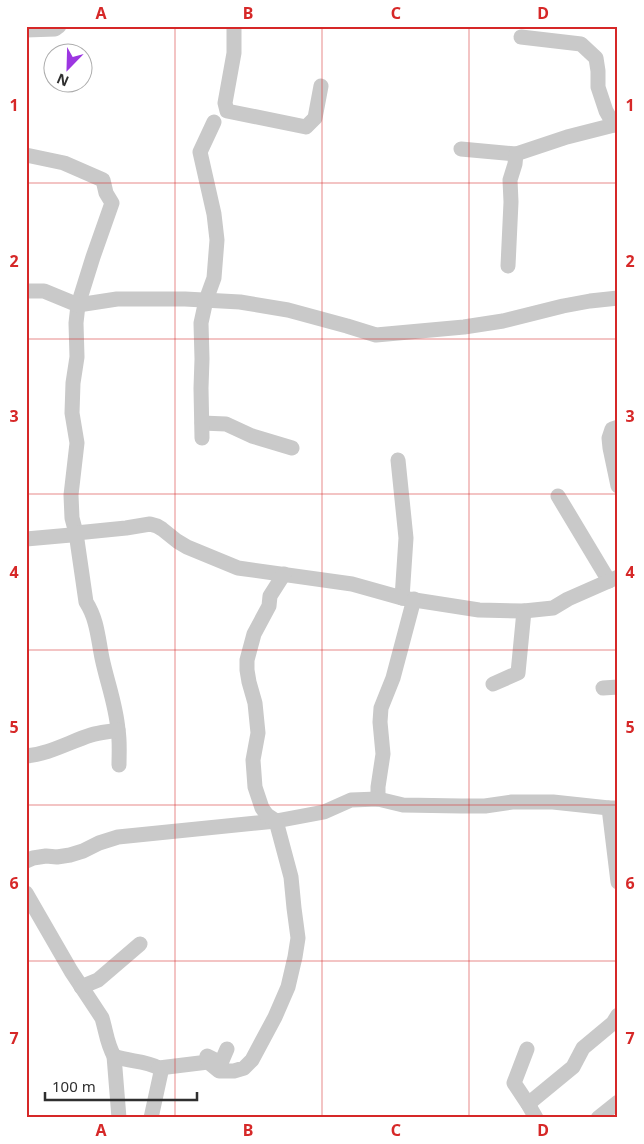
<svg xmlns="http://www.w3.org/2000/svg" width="644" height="1144" font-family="'Noto Sans',sans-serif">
<rect width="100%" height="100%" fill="#fff"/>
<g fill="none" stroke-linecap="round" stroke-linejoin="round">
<g stroke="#c9c9c9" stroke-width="15">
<path d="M 234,26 L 234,53 L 225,103 L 227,111 L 306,127 L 315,118 L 321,86"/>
<path d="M 26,30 L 55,29 L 59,26"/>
<path d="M 521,37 L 581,44 L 596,58 L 598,71 L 598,87 L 606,111 L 614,125"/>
<path d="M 461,149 L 516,154 L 567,137 L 618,124"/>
<path d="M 26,155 L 64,163 L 103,180 L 106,193 L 112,203 L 93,257 L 78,305 L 76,323 L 77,357 L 73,383 L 72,413 L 77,443 L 71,495 L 72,518 L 76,533 L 86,602 C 97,619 98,638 102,658 C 107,682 116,705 118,730 C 120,741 119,754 119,765"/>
<path d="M 508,266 L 511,202 L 510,180 L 515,164 L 516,154"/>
<path d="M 26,291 L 44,291 L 78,305 L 117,299 L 185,299 L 240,302 L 288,310 L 347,326 L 376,335 L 464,327 L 503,321 L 563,306 L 590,301 L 618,298"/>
<path d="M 202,423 L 226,424 L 252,436 L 292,448"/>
<path d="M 618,427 L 612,429 L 609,438 L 610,448 L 618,486"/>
<path d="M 202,438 L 201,388 L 202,359 L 201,323 L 206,300 L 214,278 L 217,240 L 214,214 L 200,152 L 214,122"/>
<path d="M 398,460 L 406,538 L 402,598"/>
<path d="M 558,496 L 609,581"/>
<path d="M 26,539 L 71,535 L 76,533 L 126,528 L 150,524 L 157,526 L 162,529 L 177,541 L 187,547 L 238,568 L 352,584 L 402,598 L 479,610 L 524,611 L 553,608 L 568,599 L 618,577"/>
<path d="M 493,684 L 518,673 L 524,611"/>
<path d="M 603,688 L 618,687"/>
<path d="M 26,756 C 49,754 69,742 91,735 C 100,732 109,732 118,730"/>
<path d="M 378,799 L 378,787 L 383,754 L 380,722 L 381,708 L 393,678 L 414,599"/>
<path d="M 609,808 L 618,882"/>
<path d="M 26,861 L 33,858 L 46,856 L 57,857 L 70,855 L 83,851 L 99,843 L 118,837 L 276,821 L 324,812 L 351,800 L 378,799 L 403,805 L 461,806 L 485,806 L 512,802 L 553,802 L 609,808 L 618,808"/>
<path d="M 26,893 L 71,971 L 102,1018 C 106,1031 107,1044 114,1056 C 129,1062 144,1060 159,1068 L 208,1062"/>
<path d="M 81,987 L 98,980 L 140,944"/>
<path d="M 227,1049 L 221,1063 L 207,1056 L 208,1062 L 219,1071 L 234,1071 L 244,1068 L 252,1060 L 275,1017 L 288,987 L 295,957 L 298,938 L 294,908 L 291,877 L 276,821 L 267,815 L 262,808 L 255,787 L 253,760 L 258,733 L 255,703 L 249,682 L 247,670 L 247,660 L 254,634 L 269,606 L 270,596 L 284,574"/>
<path d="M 527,1049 L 514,1083 L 528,1104 L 536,1118"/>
<path d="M 114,1056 L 119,1118"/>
<path d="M 528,1104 L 573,1067 L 583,1048 L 613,1023 L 618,1015"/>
<path d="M 151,1118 L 161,1072 L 159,1068"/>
<path d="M 598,1118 L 618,1102"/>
</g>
</g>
<path fill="none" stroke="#d62828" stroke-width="1" stroke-opacity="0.55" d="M 175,26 L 175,1118M 322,26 L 322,1118M 469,26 L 469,1118M 26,183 L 618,183M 26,339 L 618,339M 26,494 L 618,494M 26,650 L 618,650M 26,805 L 618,805M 26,961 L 618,961"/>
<rect width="644" height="1144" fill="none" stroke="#ffffff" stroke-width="55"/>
<g transform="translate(68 68) rotate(203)"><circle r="24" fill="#ffffff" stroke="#acacac"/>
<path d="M0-4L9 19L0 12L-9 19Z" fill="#9c36e1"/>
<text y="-8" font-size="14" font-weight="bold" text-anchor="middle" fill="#2f2f2f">N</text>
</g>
<path d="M45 1092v8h152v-8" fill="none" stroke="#2f2f2f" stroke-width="2.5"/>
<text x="52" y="1092" font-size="15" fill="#2f2f2f" stroke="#ffffff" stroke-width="4" paint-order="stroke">100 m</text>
<rect x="28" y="28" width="588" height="1088" fill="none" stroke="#d62828" stroke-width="2"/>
<g font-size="16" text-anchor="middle" font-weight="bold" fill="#d62828">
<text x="101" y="19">A</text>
<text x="248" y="19">B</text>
<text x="396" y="19">C</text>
<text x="543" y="19">D</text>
<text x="14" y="111">1</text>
<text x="630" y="111">1</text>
<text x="14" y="267">2</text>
<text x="630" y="267">2</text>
<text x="14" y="422">3</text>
<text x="630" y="422">3</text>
<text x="14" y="578">4</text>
<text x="630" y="578">4</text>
<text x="14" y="733">5</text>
<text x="630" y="733">5</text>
<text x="14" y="889">6</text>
<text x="630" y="889">6</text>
<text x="14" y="1044">7</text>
<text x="630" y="1044">7</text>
<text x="101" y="1136">A</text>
<text x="248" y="1136">B</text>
<text x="396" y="1136">C</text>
<text x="543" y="1136">D</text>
</g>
</svg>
